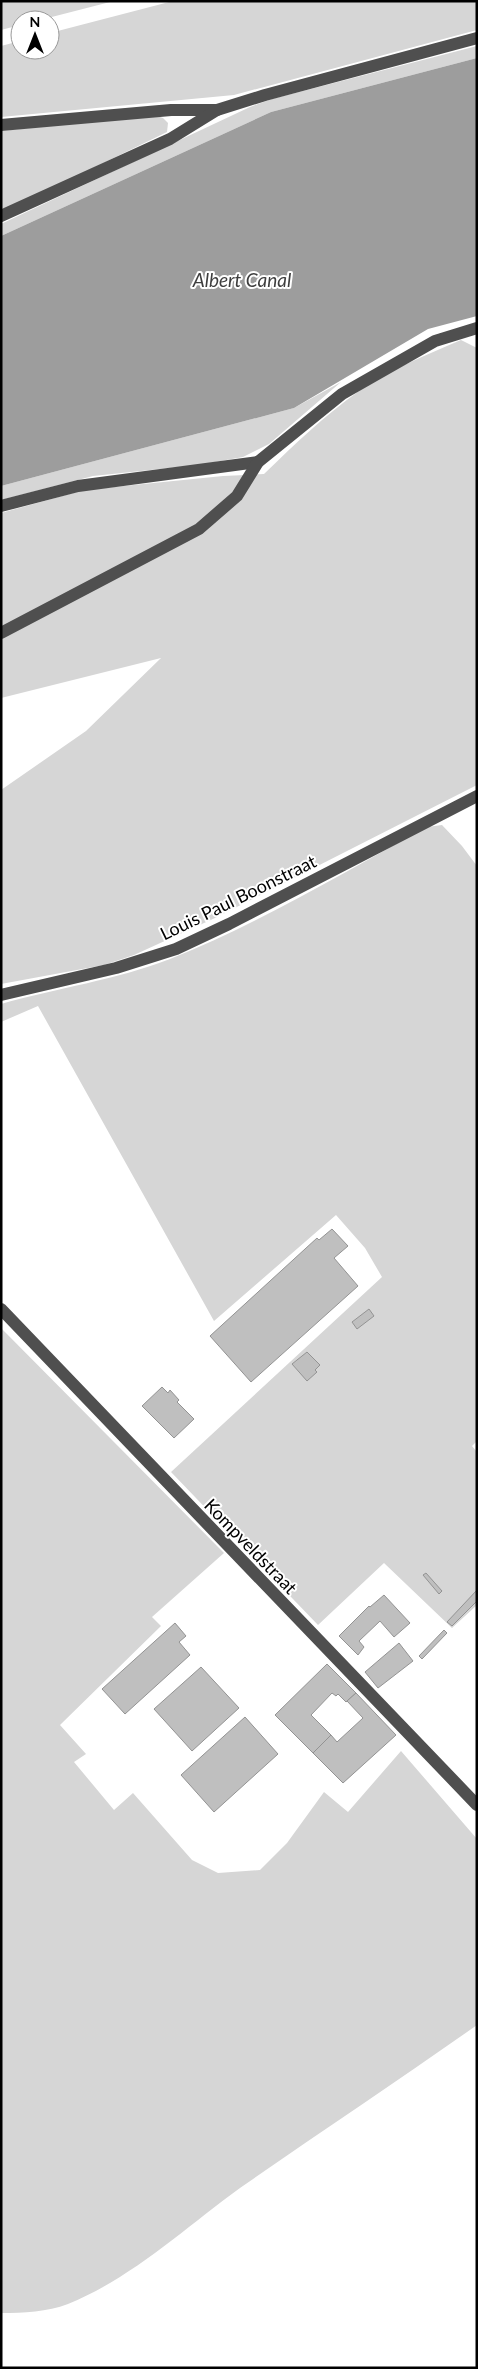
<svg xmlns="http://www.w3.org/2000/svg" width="478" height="2369" font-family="Lato,sans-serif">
<rect width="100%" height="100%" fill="#fff"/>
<g fill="#d6d6d6">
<path d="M 1,1 L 114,1 L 40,20 L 20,20 L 20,25 L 1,30 Z"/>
<path d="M 173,1 L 477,1 L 477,30 L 234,95 L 1,117 L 1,46 L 20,41 L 20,50 L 50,50 L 50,33 Z"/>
<path d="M 477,46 L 477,58 L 271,112 L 1,236 L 1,224 L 250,107 L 272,99 Z"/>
<path d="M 154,115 L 163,118 L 168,123 L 167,132 L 19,204 L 1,209 L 1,131 Z"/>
<path d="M 461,340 L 477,348 L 477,785 L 215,918 L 134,955 L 104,965 L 1,984 L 1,790 L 86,731 L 161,658 L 1,698 L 1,513 L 84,490 L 223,476 L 264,474 C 294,445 324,416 359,391 C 389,369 427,355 461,340 Z"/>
<path d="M 341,382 L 269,444 L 243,457 L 198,465 L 93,476 L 1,500 L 1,486 L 294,408 Z"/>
<path d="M 442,825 L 462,846 L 477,866 L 477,1441 L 472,1446 L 477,1452 L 477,1605 L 452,1628 L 384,1563 L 318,1625 L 171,1472 L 382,1277 L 365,1248 L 336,1215 L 214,1321 L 38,1006 L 1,1022 L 1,1004 C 57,988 116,980 170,959 C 260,923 343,873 427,827 Z"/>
<path d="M 1,1328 L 224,1553 L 152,1617 L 161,1626 L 60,1725 L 86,1754 L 74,1762 L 114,1810 L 133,1793 L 192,1860 L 218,1873 L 260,1870 L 287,1843 L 324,1792 L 348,1812 L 401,1751 L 477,1839 L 477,2025 C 399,2080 319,2133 240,2188 C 185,2228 132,2278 68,2304 C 47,2312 24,2313 1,2313 Z"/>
</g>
<path fill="#9d9d9d" d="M 477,58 L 477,316 L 428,329 L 294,408 L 1,486 L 1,236 L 271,112 Z"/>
<g fill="#bfbfbf" stroke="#939393">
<path d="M 332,1229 L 348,1246 L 334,1258 L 358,1286 L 251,1382 L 210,1336 L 317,1238 L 319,1240 Z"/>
<path d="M 369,1309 L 374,1316 L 357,1329 L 352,1322 Z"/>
<path d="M 307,1352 L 320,1365 L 315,1370 L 317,1372 L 307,1381 L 292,1364 Z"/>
<path d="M 162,1387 L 168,1393 L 170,1390 L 179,1400 L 177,1402 L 194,1419 L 174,1438 L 142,1406 Z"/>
<path d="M 426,1573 L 442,1591 L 439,1594 L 423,1575 Z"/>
<path d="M 477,1590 L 477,1601 L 452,1626 L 447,1622 Z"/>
<path d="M 384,1595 L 410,1623 L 394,1637 L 380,1621 L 359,1641 L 364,1647 L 358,1655 L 339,1636 L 369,1606 L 370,1607 Z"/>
<path d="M 175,1623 L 186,1636 L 179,1642 L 190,1655 L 125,1714 L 102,1689 Z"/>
<path d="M 444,1630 L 447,1633 L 422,1659 L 419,1656 Z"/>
<path d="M 399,1643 L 413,1661 L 378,1688 L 365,1672 Z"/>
<path d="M 327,1664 L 356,1693 L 346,1702 L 338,1694 L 336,1696 L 332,1693 L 311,1715 L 331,1735 L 313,1753 L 275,1715 Z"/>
<path d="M 201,1667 L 239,1708 L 192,1751 L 154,1709 Z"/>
<path d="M 356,1693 L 396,1735 L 343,1783 L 313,1753 L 331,1735 L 337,1742 L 363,1718 L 347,1701 Z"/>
<path d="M 245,1717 L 278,1754 L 214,1812 L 181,1775 Z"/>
</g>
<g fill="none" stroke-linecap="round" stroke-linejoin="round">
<g stroke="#4f4f4f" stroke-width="12">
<path d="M 1,125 L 171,110 L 217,110 L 265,95 L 477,38"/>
<path d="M 1,216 L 170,139 L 217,110"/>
<path d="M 1,506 L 78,486 L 258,462"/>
<path d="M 1,633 L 199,529 L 237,496 L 258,462 L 342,394 L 435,341 L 477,328"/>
<path d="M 1,995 L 116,968 L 176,949 L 229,924 L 477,796"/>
<path d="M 1,1309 L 477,1805"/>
</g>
</g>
<g text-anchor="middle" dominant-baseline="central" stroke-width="4" stroke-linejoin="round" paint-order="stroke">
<g font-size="18" fill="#000" stroke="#fff">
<text transform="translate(238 897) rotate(-26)">Louis Paul Boonstraat</text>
<text transform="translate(251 1546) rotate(46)">Kompveldstraat</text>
</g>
<g font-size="19" font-style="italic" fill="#3e3e3e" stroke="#fff">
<text x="242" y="279">Albert Canal</text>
</g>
</g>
<rect width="478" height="2369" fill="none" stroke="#000000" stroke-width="5"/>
<g transform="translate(35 35)"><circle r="24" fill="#ffffff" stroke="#999999"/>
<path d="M0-4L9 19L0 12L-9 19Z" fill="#000000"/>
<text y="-8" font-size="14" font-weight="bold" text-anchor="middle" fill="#000000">N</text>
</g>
</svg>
